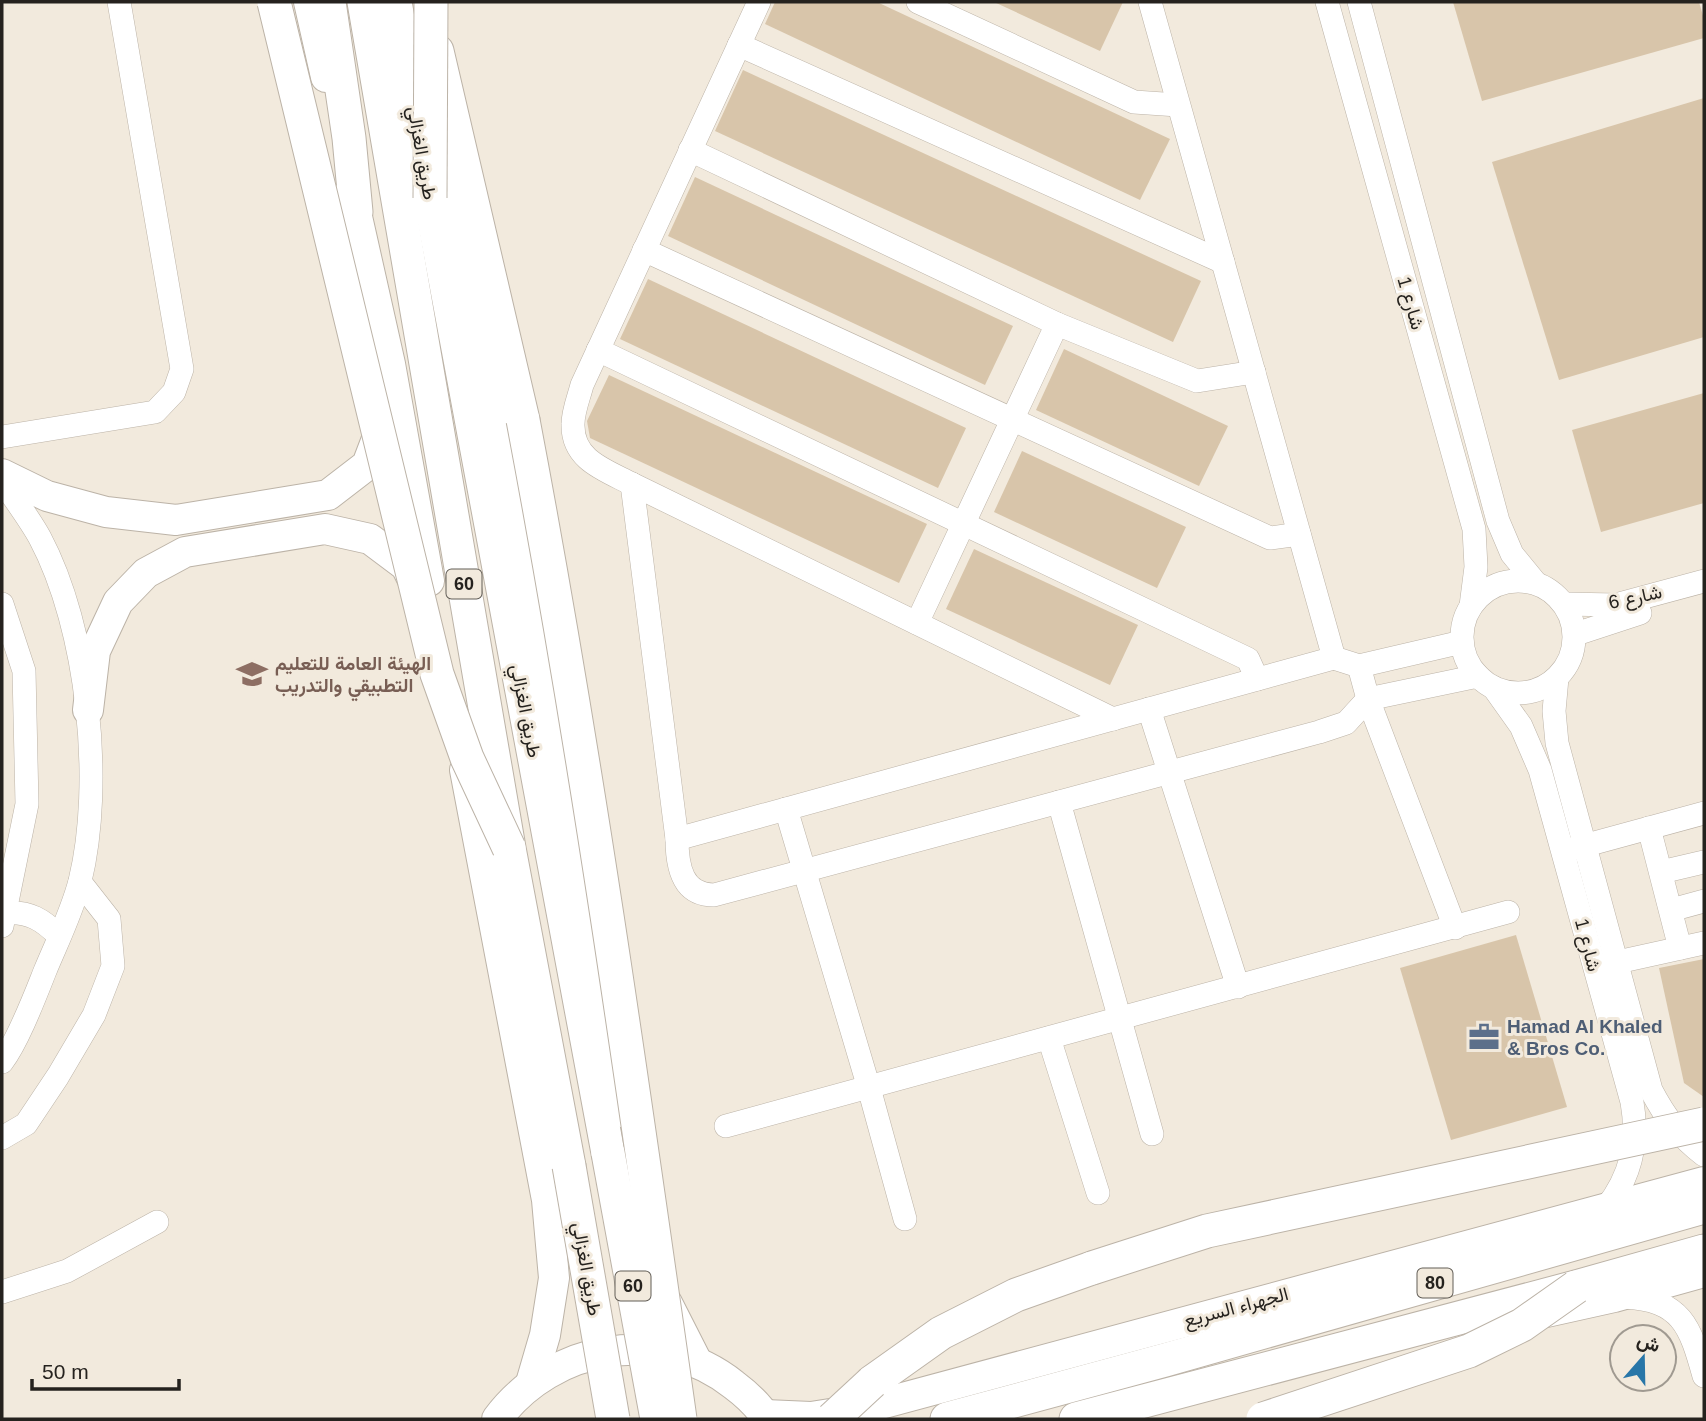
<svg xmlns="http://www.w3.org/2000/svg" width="1706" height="1421" font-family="Helvetica,Vazirmatn,sans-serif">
<rect width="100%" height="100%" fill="#f2eadd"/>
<g fill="#d8c5aa">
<path d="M 775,2 L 877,2 L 1170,139 L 1140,200 L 765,24 Z"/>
<path d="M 994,2 L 1123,2 L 1100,51 Z"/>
<path d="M 1453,2 L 1699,2 L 1704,19 L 1704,38 L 1482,101 Z"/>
<path d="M 743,70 L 1201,281 L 1173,342 L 715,131 Z"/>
<path d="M 1704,98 L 1704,337 L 1559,380 L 1492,162 Z"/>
<path d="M 695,177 L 1013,326 L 985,385 L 668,236 Z"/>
<path d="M 648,279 L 966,428 L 938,488 L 620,339 Z"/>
<path d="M 1064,349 L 1228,426 L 1199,486 L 1036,410 Z"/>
<path d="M 609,375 L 927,524 L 899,583 L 590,438 L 587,421 Z"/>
<path d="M 1704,393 L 1704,503 L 1601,532 L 1572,430 Z"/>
<path d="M 1022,451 L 1186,527 L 1157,588 L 994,512 Z"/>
<path d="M 974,549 L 1138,625 L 1110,685 L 946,609 Z"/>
<path d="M 1516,935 L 1567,1107 L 1451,1140 L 1400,968 Z"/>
<path d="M 1704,959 L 1704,1097 L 1684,1083 L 1659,968 Z"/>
</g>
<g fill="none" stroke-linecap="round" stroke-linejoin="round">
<g stroke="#bcb3a7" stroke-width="24">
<g id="minor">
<path d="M 759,2 L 582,385 C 579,397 573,411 573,424 C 572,460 605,470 632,484 L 1113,719"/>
<path d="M 918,2 L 1134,102 L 1178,105"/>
<path d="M 1150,2 L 1334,658"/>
<path d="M 1327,2 L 1474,529 L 1476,567 L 1471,606"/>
<path d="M 1359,2 L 1498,521 L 1512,554 L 1535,582"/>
<path d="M 739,45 L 1223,262"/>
<path d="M 690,150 L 1057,324 L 1197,381 L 1254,372"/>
<path d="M 644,250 L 1270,538 L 1299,534"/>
<path d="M 598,350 L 1248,659 L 1257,679"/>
<path d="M 2,437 L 155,412 L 174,392 L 182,369 L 119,2"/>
<path d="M 2,480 C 14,499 29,518 40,538 C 88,628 104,783 80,881 C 72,912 57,942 45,971 C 35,996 18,1041 2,1062"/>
<path d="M 632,484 L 677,839 C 677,866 682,895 714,895 L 1319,732 L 1346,723 L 1368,699 L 1478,676"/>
<circle cx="1518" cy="637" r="56"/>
<path d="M 2,604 L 24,671 L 27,804 L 2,926"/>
<path d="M 1565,604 L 1615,605 L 1704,581"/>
<path d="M 917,623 L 1057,324"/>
<path d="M 1576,634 L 1640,613"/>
<path d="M 1359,666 L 1368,699 L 1455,928"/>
<path d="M 1557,678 L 1554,711 L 1557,743 L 1651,1090 C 1665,1117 1680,1137 1704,1155"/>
<path d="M 1494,688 L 1521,726 L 1540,770 L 1632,1102 C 1639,1142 1631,1176 1606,1208"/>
<path d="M 1149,709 L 1238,987"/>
<path d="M 1059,802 L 1152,1134"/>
<path d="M 786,809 L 869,1088 L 905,1219"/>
<path d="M 1649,828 L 1680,948"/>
<path d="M 677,839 L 1334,658 L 1359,666 L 1462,642"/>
<path d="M 1572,849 L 1704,813"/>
<path d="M 1661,872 L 1704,862"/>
<path d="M 1671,910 L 1704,901"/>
<path d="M 6,913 C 29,911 43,920 59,936"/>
<path d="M 1604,965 L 1704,943"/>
<path d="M 1049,1038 L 1098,1193"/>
<path d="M 726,1126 L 1508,912"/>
<path d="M 2,1138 L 26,1124 L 58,1076 L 94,1015 L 113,966 L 109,919 L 80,882"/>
<path d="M 2,1292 L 67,1271 L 157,1222"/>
<path d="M 1624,1297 C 1682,1300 1690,1326 1704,1376"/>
</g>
</g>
<g stroke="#bcb3a7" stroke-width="32">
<g id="major">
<path d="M 309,2 L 326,77"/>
<path d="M 449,166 L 621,1112"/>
<path d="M 351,190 L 390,364 L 429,581"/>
<path d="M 2,474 L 47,496 L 106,512 L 176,520 L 328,495 L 367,465 L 383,423"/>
<path d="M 88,710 L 95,651 L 118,602 L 146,573 L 185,552 L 325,529 L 370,539 L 406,566 L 415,584"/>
<path d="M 465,770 L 547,1200 L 554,1278 L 545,1335 L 531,1383"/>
<path d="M 667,1303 L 697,1362"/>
<path d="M 1542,1313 L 1614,1297 L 1704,1272"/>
<path d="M 765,1415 L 811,1417 L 862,1409 L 1704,1182"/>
<path d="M 497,1419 C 553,1344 660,1326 734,1385 C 746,1394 759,1406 767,1419"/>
</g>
</g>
<g stroke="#bcb3a7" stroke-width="35">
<g id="highway">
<path d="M 329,2 L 349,138 L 356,212"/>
<path d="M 364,2 L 509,848 L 569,1166"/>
<path d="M 395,2 L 430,198 L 608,1153"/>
<path d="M 437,51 L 523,420"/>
<path d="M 872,1382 L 941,1333 L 1016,1295 L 1092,1268"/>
<path d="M 947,1419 L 1165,1360 L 1704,1207"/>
<path d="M 1076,1419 L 1576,1287 L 1704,1251"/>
</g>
</g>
<use href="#minor" stroke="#fff" stroke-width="23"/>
<use href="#major" stroke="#fff" stroke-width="30"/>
<use href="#highway" stroke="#fff" stroke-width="33"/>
<g stroke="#bcb3a7" stroke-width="35" stroke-linecap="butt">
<g id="highway-bridge">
<path d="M 274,2 L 437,674 L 467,758 L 509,848"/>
<path d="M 430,198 L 431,2"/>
<path d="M 523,420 C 586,752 633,1086 680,1419"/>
<path d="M 608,1153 L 657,1419"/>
<path d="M 569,1166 L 613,1419"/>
<path d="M 1092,1268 L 1207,1231 L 1704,1124"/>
<path d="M 832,1419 L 872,1382"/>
<path d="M 1263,1419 L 1469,1351 L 1522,1325 L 1576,1287"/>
</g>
</g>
<use href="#highway-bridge" stroke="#fff" stroke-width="33"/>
</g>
<defs>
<g id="university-bare" transform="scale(2.415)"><path d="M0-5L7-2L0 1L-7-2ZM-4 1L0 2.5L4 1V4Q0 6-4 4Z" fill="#8d6e63" stroke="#f2eadd" stroke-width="2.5" paint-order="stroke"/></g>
<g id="office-bare" transform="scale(2.415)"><path d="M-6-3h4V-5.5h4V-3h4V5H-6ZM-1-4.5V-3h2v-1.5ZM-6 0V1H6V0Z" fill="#5c6f8a" stroke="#f2eadd" stroke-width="2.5" paint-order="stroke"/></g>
</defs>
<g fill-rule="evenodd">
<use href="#university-bare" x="252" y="674"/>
<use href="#office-bare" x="1484" y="1037"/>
</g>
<g text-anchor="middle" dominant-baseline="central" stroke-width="6" stroke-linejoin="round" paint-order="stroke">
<g fill="#f2eadd" stroke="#625e57" stroke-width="2">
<rect x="446.5" y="569.5" width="35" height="29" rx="5"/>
<rect x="1417.5" y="1268.5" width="35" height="29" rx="5"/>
<rect x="615.5" y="1271.5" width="35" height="29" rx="5"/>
</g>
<g font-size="18" font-weight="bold" fill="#25221e">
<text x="464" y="584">60</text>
<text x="1435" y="1283">80</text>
<text x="633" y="1286">60</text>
</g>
<g font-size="19" fill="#25221e" stroke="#f2eadd">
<text transform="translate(422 153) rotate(80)">طريق الغزالي</text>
<text transform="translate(1411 303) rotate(74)">شارع 1</text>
<text transform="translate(1635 597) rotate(-12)">شارع 6</text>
<text transform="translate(526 711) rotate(79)">طريق الغزالي</text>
<text transform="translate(1588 945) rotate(75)">شارع 1</text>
<text transform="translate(587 1269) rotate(80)">طريق الغزالي</text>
<text transform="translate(1236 1307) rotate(-15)">الجهراء السريع</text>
</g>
<g font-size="19" font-weight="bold" fill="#785e54" stroke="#f2eadd" text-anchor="start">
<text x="275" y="663">الهيئة العامة للتعليم<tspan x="275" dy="22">التطبيقي والتدريب</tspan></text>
</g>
<g font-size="19" font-weight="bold" fill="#4e5e75" stroke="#f2eadd" text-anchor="start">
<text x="1507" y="1026">Hamad Al Khaled<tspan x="1507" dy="22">&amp; Bros Co.</tspan></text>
</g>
</g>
<rect width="1706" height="1421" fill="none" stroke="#25221e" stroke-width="7"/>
<g transform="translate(1643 1358) rotate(20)"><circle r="33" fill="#f2eadd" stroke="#a09a91" stroke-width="2"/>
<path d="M0-5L12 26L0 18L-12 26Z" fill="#2876a8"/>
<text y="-10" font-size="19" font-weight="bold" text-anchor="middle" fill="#25221e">ش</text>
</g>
<path d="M32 1379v10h147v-10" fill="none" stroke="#25221e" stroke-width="3.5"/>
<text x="42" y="1379" font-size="21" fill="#25221e" stroke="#f2eadd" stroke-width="5" paint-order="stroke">50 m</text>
</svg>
